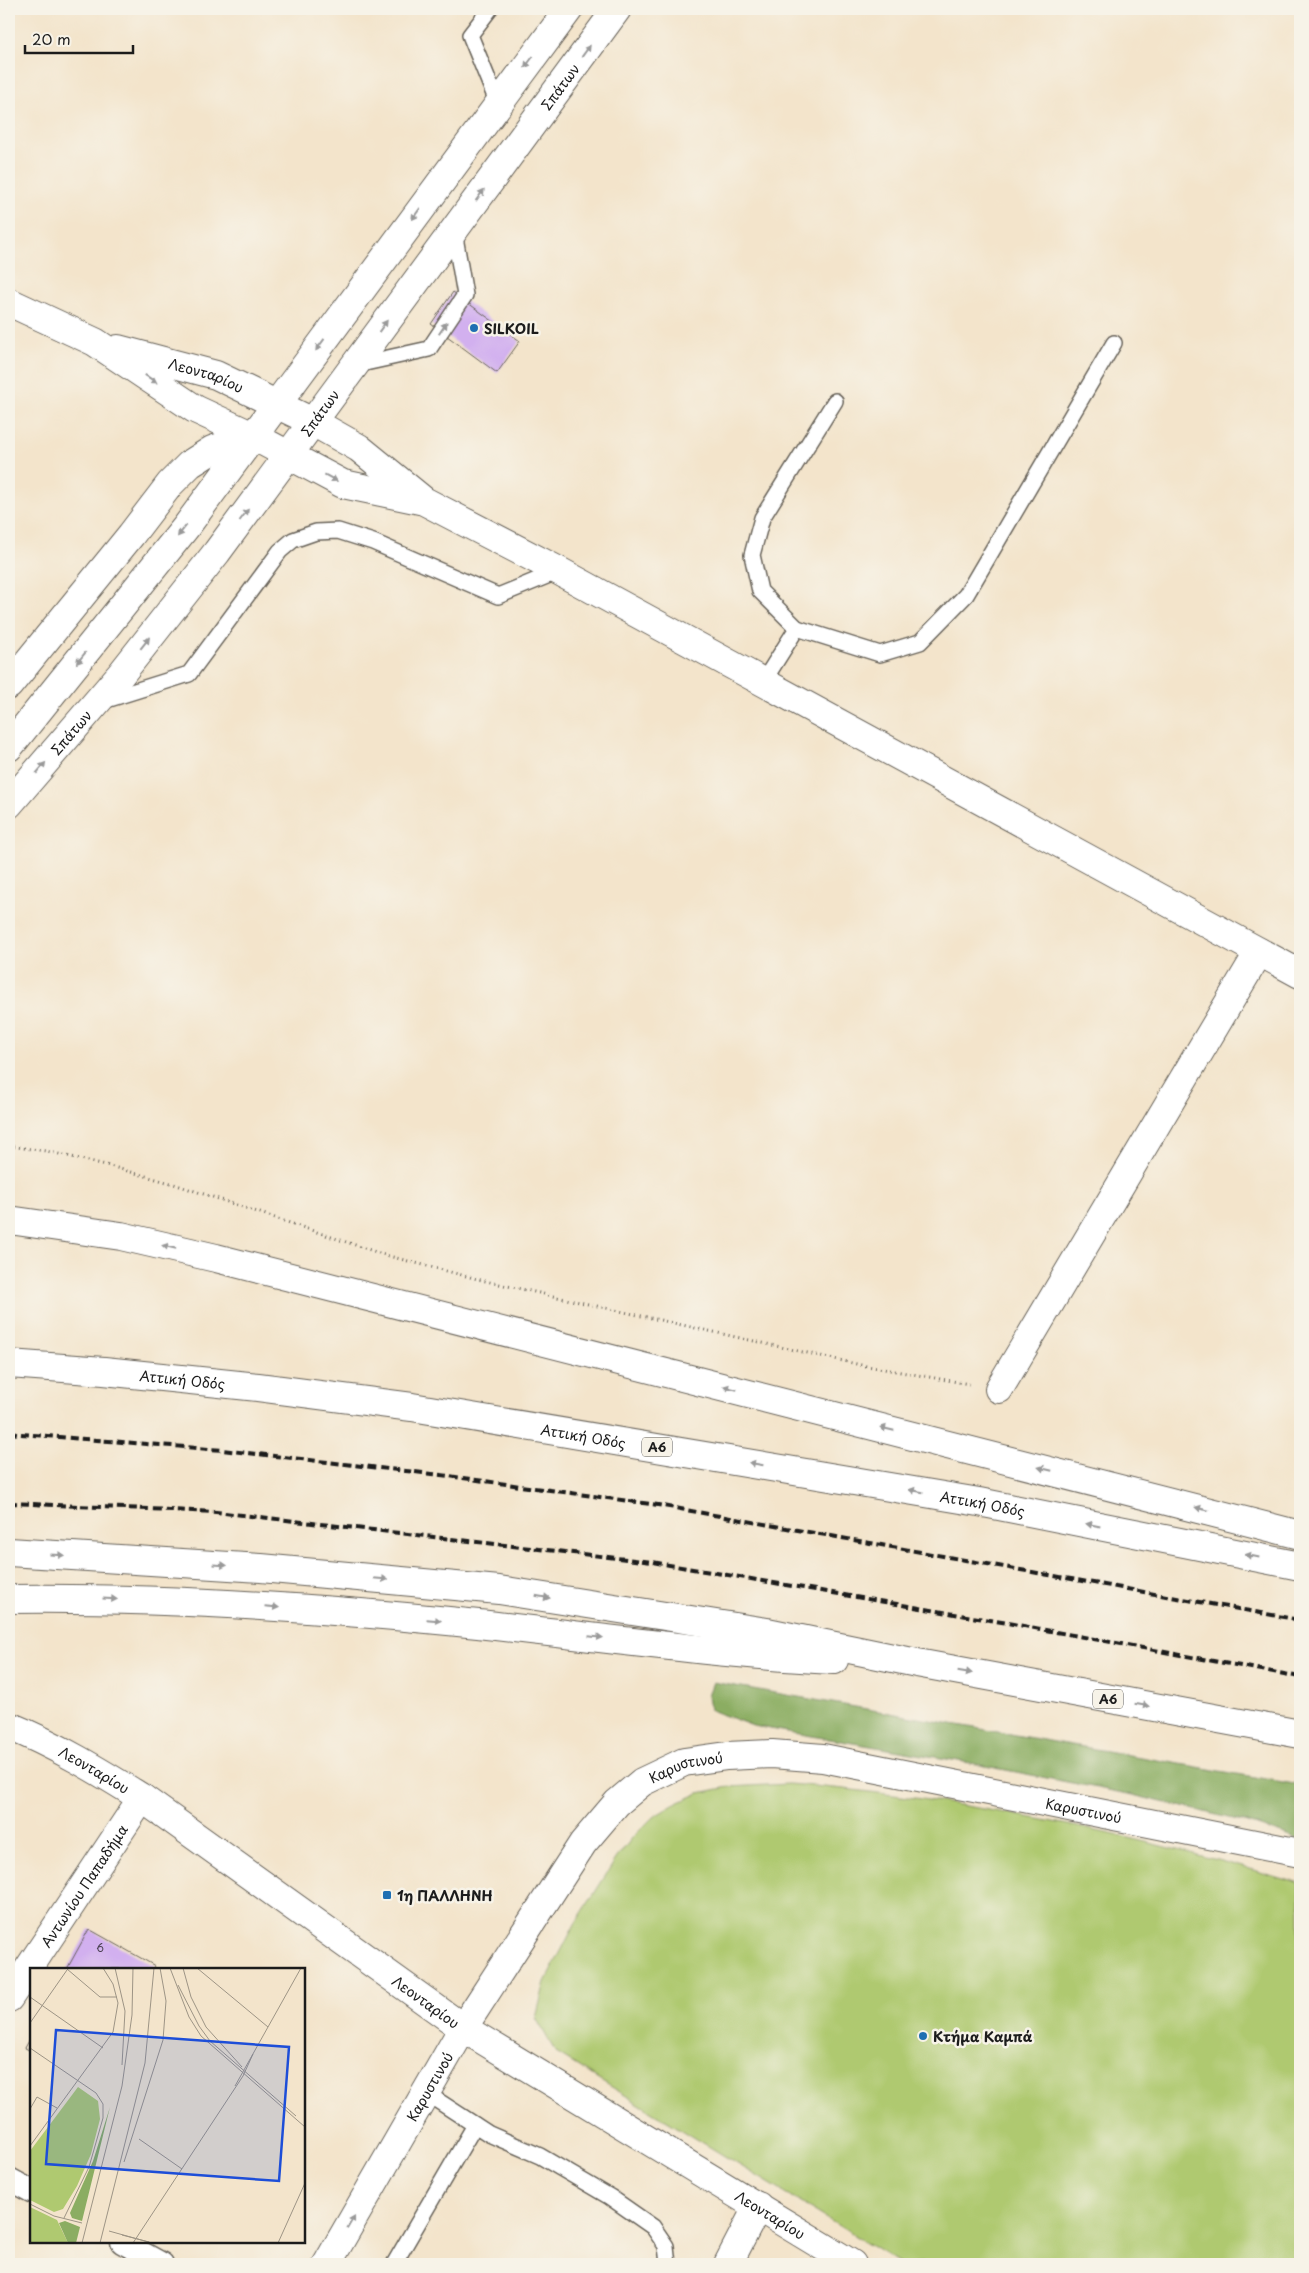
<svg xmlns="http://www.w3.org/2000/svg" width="1309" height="2273" font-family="'Playpen Sans',sans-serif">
<rect width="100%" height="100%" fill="#f7f3e8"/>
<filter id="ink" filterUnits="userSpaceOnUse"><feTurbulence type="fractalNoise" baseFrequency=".02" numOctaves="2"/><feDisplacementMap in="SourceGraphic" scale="10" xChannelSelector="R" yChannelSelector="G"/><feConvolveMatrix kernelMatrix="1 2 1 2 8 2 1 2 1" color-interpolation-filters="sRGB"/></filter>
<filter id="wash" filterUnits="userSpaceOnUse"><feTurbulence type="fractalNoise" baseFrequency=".0096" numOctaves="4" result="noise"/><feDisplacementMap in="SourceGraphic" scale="20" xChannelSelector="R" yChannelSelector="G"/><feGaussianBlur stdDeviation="1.12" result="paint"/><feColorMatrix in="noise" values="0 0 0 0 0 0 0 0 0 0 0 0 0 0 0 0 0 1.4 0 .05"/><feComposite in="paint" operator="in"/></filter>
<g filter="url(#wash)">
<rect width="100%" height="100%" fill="#f3e4cb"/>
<path fill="#afc970" stroke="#667246" d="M 788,1784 C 861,1789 933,1800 1006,1813 C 1106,1831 1203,1854 1300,1884 L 1300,2264 L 901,2264 L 556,2053 L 536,2018 L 545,1982 L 575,1924 L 616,1859 L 632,1838 L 653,1817 L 675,1804 L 699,1793 L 728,1787 Z"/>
<path fill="#8bad62" stroke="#54643f" d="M 713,1682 L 1300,1785 L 1300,1840 L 1242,1821 L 1128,1794 L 970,1763 L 753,1726 L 710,1710 L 708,1695 Z"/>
<g id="blocks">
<g fill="#d2b0ef">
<path d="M 453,292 L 520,341 L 497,373 L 431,324 Z"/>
<path d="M 89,1929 L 155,1966 L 153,1969 L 67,1969 Z"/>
<path d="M 31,2037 L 31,2051 L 25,2048 Z"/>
</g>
</g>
</g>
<g filter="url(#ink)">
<use href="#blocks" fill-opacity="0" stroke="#676259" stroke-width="1"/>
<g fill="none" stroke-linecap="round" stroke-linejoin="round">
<g stroke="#676259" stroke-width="18">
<g id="service">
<path d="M 490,9 L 470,35 L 498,104"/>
<path d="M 356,365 L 429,349 L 465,295 L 454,231"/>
<path d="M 797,628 L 880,654 L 920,642 L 966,595 L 1114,343"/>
<path d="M 763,682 L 797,628 L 760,591 L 752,555 L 762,518 L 835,401"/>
<path d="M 103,701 L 189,674 L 280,551 L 293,540 L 316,532 L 338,531 L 373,542 L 498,596 L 559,571"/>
<path d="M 426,2093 L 489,2134 L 540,2156 L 610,2197 L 653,2227 L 666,2246 L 668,2264"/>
<path d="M 394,2264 L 475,2125"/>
</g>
</g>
<g stroke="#676259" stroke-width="25">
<g id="pedestrian">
<path d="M 9,2179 L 31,2191"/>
<path d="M 122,2242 L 162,2264"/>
</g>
</g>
<g stroke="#676259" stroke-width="30">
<g id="minor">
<path d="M 313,422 L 359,448 L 424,501 L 559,571 L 1300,974"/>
<path d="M 9,685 L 131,535 L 170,484 L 190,464 L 212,450 L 253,436 L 343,484 L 420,500"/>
<path d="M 999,1389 L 1259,952"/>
<path id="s1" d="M 9,1998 L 142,1798"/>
<path id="s2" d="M 327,2264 L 463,2028 L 583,1843 L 617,1803 L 642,1782 L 684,1762 L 727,1756 L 772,1754 L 823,1758 L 1300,1853"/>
<path d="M 728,2264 L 758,2206"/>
</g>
</g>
<g stroke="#676259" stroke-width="30">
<g id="tertiary">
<path d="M 9,302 L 95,342 L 195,409 L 253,436"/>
<path id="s3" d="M 118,349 L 216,375 L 313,422"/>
<path id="s4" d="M 9,1726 C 56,1745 99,1771 142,1798 L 463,2028 L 852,2264"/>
</g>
</g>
<g stroke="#676259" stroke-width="30">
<g id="secondary">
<path d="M 9,747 L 186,527 L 569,9"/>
<path id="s5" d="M 9,804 L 121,674 L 217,552 L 617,9"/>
</g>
</g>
<g stroke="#676259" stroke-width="30">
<g id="motorway">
<path d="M 9,1220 L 121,1236 L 216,1258 L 1300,1535"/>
<path id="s6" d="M 9,1364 L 104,1371 L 258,1387 L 412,1407 L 979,1502 L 1300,1566"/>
<path d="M 9,1552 L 261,1568 L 499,1590 L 767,1632 L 917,1663 L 1300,1734"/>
<path d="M 9,1599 C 165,1597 323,1608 478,1624 C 597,1637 715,1654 834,1660"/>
</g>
</g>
<path stroke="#676259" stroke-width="3" stroke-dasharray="1 4" stroke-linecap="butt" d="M 9,1146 L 46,1151 L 106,1165 L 174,1184 L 385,1255 L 481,1280 L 861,1365 L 969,1384"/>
<use href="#service" stroke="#fff" stroke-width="15"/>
<use href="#pedestrian" stroke="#fff" stroke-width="22"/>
<use href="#minor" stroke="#fff" stroke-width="28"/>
<use href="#tertiary" stroke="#fff" stroke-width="28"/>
<use href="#secondary" stroke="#fff" stroke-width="28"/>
<use href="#motorway" stroke="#fff" stroke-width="28"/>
<g stroke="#1c1c1c" stroke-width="4" stroke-dasharray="8 4" stroke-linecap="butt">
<path d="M 9,1433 L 222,1450 L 441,1475 L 658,1505 L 1300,1620"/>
<path d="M 9,1503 L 216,1512 L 652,1562 L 1013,1624 L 1300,1677"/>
</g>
</g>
<defs><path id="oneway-solid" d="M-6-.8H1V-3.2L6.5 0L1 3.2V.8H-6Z" transform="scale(1.25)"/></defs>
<g fill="#999">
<use href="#oneway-solid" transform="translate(586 51) rotate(-54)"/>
<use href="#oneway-solid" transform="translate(529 62) rotate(127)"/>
<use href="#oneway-solid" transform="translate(480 195) rotate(-54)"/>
<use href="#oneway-solid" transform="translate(416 214) rotate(126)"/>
<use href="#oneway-solid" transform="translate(383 326) rotate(-54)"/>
<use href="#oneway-solid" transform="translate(443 328) rotate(-56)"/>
<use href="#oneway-solid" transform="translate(320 345) rotate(126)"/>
<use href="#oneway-solid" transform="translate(151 379) rotate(34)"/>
<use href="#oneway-solid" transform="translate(331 478) rotate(28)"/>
<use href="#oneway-solid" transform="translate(244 515) rotate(-53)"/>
<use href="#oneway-solid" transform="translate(182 531) rotate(128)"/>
<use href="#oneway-solid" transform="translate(145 643) rotate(-52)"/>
<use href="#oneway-solid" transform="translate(81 658) rotate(129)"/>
<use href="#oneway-solid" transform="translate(41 768) rotate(-50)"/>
<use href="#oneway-solid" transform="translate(169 1247) rotate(-167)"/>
<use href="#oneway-solid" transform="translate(730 1388) rotate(-166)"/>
<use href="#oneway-solid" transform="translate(887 1429) rotate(-166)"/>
<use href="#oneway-solid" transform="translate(756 1464) rotate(-170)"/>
<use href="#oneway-solid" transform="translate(1045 1469) rotate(-166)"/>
<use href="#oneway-solid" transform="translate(916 1491) rotate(-170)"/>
<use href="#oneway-solid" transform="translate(1202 1509) rotate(-166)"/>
<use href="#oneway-solid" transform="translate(1093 1525) rotate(-169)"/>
<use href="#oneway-solid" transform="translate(57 1555) rotate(4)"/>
<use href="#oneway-solid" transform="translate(1252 1556) rotate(-169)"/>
<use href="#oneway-solid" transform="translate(220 1565) rotate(4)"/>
<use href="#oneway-solid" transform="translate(381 1579) rotate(5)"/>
<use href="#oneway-solid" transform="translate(543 1597) rotate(9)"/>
<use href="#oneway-solid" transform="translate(110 1599) rotate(3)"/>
<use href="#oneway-solid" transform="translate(272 1607) rotate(5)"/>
<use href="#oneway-solid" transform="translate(434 1620) rotate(5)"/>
<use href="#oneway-solid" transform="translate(596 1637) rotate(6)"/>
<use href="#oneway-solid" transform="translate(965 1672) rotate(10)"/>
<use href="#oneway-solid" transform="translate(1142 1705) rotate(10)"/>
<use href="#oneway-solid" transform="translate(351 2222) rotate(-60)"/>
</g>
</g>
<g fill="#1f6fb2" stroke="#f7f3e8" stroke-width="2">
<circle cx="474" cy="328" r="5"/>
<rect x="382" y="1890" width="10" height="10" rx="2.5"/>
<circle cx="923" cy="2036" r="5"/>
</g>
<g text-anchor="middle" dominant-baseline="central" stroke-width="5" stroke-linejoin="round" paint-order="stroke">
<g font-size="11" fill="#4a4151">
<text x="100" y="1947">6</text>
</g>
<g fill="#f7f3e8" stroke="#5e5c59" stroke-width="1">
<rect x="642" y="1437.5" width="30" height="19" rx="4"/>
<rect x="1093" y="1689.5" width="30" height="19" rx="4"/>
</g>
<g font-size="12" font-weight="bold" fill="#1c1c1c">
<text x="657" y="1447">Α6</text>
<text x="1108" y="1699">Α6</text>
</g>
<g font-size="14" fill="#1c1c1c" stroke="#f7f3e8">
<text stroke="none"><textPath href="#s5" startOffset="905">Σπάτων</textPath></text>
<text stroke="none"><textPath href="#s3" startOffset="92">Λεονταρίου</textPath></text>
<text stroke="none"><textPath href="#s5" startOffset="500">Σπάτων</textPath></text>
<text stroke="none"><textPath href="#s5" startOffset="95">Σπάτων</textPath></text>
<text stroke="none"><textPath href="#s6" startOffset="174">Αττική Οδός</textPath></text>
<text stroke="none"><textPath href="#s6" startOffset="579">Αττική Οδός</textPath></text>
<text stroke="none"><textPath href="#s6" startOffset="984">Αττική Οδός</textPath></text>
<text stroke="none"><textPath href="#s4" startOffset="96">Λεονταρίου</textPath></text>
<text stroke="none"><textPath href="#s2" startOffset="625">Καρυστινού</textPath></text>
<text stroke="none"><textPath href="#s2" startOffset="1030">Καρυστινού</textPath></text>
<text stroke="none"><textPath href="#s1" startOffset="135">Αντωνίου Παπαδήμα</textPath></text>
<text stroke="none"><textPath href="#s4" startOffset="501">Λεονταρίου</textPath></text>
<text stroke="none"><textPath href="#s2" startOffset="205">Καρυστινού</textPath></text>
<text stroke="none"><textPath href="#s4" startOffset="906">Λεονταρίου</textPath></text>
</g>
<g font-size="14" font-weight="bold" fill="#1c1c1c" stroke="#f7f3e8" text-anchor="start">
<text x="484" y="328">SILKOIL</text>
<text x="397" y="1895">1η ΠΑΛΛΗΝΗ</text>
<text x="933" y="2036">Kτήμα Καμπά</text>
</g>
</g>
<g transform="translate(30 1968)">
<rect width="275" height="275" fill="#f3e4cb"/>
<path d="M 48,119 L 68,133 L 70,151 L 61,186 L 47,218 L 33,241 L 24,244 L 0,232 L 0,183 ZM 0,239 L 27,252 L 38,275 L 0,275 Z" fill="#afc970"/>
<path d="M 80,139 L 52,253 L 42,250 L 40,245 L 63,193 ZM 35,253 L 50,259 L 46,275 L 38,275 L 29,255 Z" fill="#8bad62"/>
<path fill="none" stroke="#9d9485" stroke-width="1" d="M 85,0 L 95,43 L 92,97M 140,0 L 159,49 L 171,68 L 275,159M 153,0 L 161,29 L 176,59 L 212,99M 167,0 L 238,59M 37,1 L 70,29 L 87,29M 148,17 L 169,58 L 180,73 L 266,148M 0,29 L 73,80M 0,55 L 37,2M 0,80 L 66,125 L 73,136 L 73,150 L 59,199 L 34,250M 205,118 L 271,0M 0,141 L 7,129 L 27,140M 109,171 L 152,201M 0,178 L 83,64 L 88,35 L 83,16 L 73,0M 94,194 L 133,72 L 136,33 L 130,0M 0,236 L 24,248 L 52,255M 79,263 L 122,275M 92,267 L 119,274M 52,275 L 92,118 L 102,47 L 103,0M 70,275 L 115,95 L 124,0M 103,275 L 213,108 L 223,86M 248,275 L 275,215"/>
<path fill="#1d4ed8" fill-opacity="0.15" stroke="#1d4ed8" stroke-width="2.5" d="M 26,62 L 259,79 L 249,213 L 16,196 Z"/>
<rect width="275" height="275" fill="none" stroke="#1c1c1c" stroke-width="2.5"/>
</g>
<rect width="1309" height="2273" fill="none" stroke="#f7f3e8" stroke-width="30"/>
<path d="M25 45v8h108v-8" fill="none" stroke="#1c1c1c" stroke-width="2.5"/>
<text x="32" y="45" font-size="15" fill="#1c1c1c" stroke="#f7f3e8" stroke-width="4" paint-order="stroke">20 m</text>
</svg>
